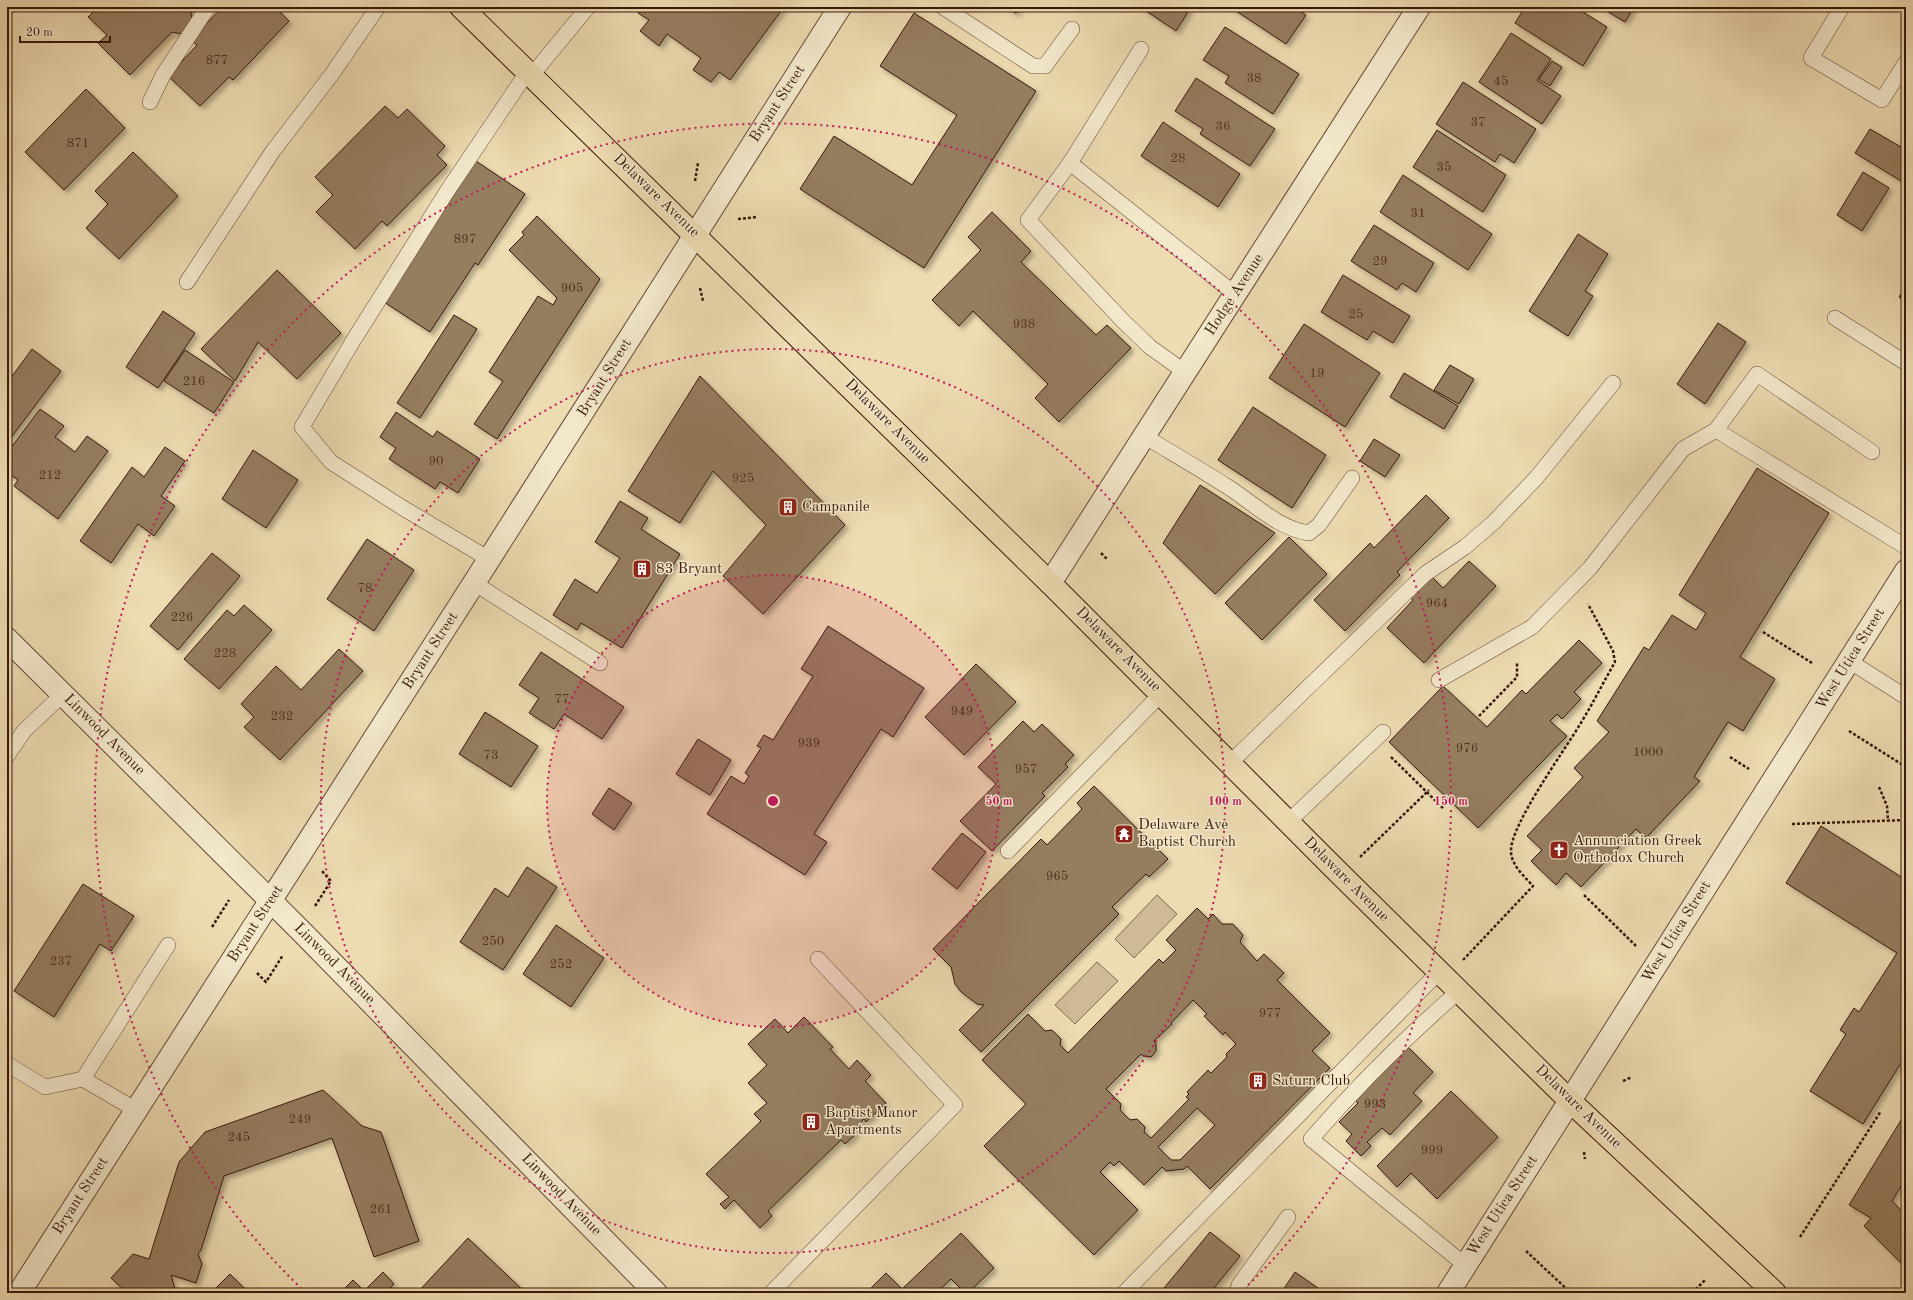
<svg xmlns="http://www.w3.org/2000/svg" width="1913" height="1300" font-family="'Old Standard TT',serif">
<defs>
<filter id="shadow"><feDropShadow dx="3.5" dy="3.5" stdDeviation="2" flood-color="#0004"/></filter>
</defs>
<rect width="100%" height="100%" fill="#eddbb1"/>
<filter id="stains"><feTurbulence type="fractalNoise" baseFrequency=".005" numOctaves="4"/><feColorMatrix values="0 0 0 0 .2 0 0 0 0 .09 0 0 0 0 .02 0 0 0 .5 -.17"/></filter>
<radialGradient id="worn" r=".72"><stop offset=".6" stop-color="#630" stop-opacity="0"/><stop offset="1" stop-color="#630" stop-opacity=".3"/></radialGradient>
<g fill="#ceba95" stroke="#826950">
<path d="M 1157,895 L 1177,914 L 1134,958 L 1115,939 Z"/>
<path d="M 1097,962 L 1118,981 L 1075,1024 L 1055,1005 Z"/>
</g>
<g fill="#957d61" stroke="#36180a" fill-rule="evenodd" filter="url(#shadow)">
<path d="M 98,7 L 196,7 L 191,12 L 192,23 L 182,34 L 172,32 L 130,75 L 98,43 L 107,35 L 88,17 Z"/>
<path d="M 222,7 L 275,7 L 289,21 L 233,80 L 229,77 L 200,106 L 168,76 L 197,45 L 191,40 Z"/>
<path d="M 643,7 L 784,7 L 730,80 L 719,72 L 711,82 L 693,70 L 701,58 L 667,34 L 659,46 L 640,31 L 649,20 L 638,13 Z"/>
<path d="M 1006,7 L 1020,7 L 1016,13 Z"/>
<path d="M 1144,7 L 1191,7 L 1176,31 L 1143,9 Z"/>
<path d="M 1230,7 L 1294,7 L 1306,15 L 1286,44 Z"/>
<path d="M 1525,7 L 1575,7 L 1607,27 L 1583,66 L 1515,23 Z"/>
<path d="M 1600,7 L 1634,7 L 1625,22 Z"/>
<path d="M 914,13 L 1036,91 L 924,268 L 800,189 L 834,136 L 912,185 L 957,115 L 880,66 Z"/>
<path d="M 1225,27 L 1299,74 L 1273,114 L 1225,83 L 1229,76 L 1203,60 Z"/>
<path d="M 1511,33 L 1551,59 L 1537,80 L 1561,96 L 1542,124 L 1479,82 Z"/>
<path d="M 1552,61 L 1562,67 L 1550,86 L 1539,79 Z"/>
<path d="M 1196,78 L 1275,129 L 1250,166 L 1200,134 L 1203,129 L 1175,111 Z"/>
<path d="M 1463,82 L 1536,129 L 1514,163 L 1500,154 L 1495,162 L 1436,124 Z"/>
<path d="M 86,89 L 125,128 L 64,190 L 25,152 Z"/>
<path d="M 385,106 L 398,118 L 407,109 L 445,146 L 437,155 L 447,165 L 387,226 L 382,221 L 355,249 L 316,212 L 333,195 L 315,177 Z"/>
<path d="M 1163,122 L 1240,174 L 1218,207 L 1141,156 Z"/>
<path d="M 1870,129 L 1906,150 L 1906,184 L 1855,153 Z"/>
<path d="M 1437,130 L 1506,175 L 1483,212 L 1413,167 Z"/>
<path d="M 133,152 L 178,196 L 119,259 L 86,228 L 108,204 L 95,191 Z"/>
<path d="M 476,161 L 525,194 L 478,265 L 475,263 L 430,332 L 384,302 Z"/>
<path d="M 1863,172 L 1889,188 L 1862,231 L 1837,215 Z"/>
<path d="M 1403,175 L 1492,234 L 1468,270 L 1380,212 Z"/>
<path d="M 992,212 L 1031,251 L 1021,262 L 1096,335 L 1107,325 L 1131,348 L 1059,422 L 1035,398 L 1048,384 L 973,311 L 959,326 L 932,300 L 981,250 L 968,237 Z"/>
<path d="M 537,216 L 600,279 L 497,439 L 474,424 L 503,381 L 489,372 L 538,296 L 553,305 L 557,298 L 509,250 L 524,235 L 522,232 Z"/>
<path d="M 1374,225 L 1434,263 L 1416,292 L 1402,283 L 1397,290 L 1351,261 Z"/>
<path d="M 1578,234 L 1608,254 L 1585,291 L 1593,296 L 1568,336 L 1529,311 Z"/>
<path d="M 277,270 L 341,333 L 297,379 L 258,342 L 235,381 L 201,349 Z"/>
<path d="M 1343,275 L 1410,316 L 1393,343 L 1373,331 L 1367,340 L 1321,312 Z"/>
<path d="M 1906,286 L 1906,302 L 1899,297 Z"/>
<path d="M 163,311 L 195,333 L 158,388 L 126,367 Z"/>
<path d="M 454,315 L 477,329 L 420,418 L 397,403 Z"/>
<path d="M 1718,323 L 1746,342 L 1705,404 L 1677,384 Z"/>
<path d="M 1304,324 L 1380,373 L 1345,427 L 1269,378 Z"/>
<path d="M 32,349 L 61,371 L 7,443 L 7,383 Z"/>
<path d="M 185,350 L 234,382 L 214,413 L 164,381 Z"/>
<path d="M 1450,365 L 1474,379 L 1459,404 L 1434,390 Z"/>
<path d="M 1404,373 L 1458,406 L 1444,429 L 1390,397 Z"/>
<path d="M 700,376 L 845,525 L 763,614 L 723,576 L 766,525 L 713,471 L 680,523 L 628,491 Z"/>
<path d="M 1253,407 L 1326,455 L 1292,508 L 1218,460 Z"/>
<path d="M 40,409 L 64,426 L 55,437 L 75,452 L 87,436 L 108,451 L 58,519 L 14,486 L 18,480 L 7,472 L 7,453 Z"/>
<path d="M 396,412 L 433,437 L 437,431 L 480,459 L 458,493 L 440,482 L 435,489 L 389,459 L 396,448 L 380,437 Z"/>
<path d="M 1374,439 L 1400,455 L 1385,477 L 1360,461 Z"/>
<path d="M 165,447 L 185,461 L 161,496 L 175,506 L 154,536 L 138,524 L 111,563 L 80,541 L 132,467 L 144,477 Z"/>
<path d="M 253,450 L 298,480 L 266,528 L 222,499 Z"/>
<path d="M 1757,468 L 1829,513 L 1740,657 L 1775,679 L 1743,731 L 1728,722 L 1694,777 L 1700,781 L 1646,838 L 1636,829 L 1581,887 L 1566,873 L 1556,885 L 1531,861 L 1542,850 L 1527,836 L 1583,777 L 1574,768 L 1609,732 L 1597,721 L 1644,647 L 1649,650 L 1672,615 L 1696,630 L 1706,613 L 1679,595 Z"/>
<path d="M 1200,485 L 1275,533 L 1215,594 L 1163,543 Z"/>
<path d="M 1426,495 L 1449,518 L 1397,572 L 1400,575 L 1345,631 L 1314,600 L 1370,543 L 1374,548 Z"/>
<path d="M 620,501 L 648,518 L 641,529 L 680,554 L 622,648 L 581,623 L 577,630 L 553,615 L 575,579 L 597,593 L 620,558 L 595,542 Z"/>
<path d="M 1289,537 L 1327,574 L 1262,640 L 1225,603 Z"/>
<path d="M 367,539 L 414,570 L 374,631 L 327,599 Z"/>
<path d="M 212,553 L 240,576 L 178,650 L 150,626 Z"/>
<path d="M 1469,561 L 1496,586 L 1424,663 L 1387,628 L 1413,600 L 1410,597 L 1430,575 L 1443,588 Z"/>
<path d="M 244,605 L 272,630 L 219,689 L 184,659 L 227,610 L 234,616 Z"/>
<path d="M 828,626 L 924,688 L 893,737 L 881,729 L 814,834 L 827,842 L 805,875 L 707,814 L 731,776 L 744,784 L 749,776 L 745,773 L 761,748 L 757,746 L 764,735 L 773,740 L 813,676 L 801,669 Z"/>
<path d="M 1579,640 L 1602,663 L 1574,692 L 1581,699 L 1562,719 L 1557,714 L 1550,721 L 1567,736 L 1478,828 L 1389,742 L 1443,686 L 1487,727 L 1522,690 L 1526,694 Z"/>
<path d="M 339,649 L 363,671 L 280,760 L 244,727 L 254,717 L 241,704 L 276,666 L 301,690 Z"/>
<path d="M 541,652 L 624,707 L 602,739 L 564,714 L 554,729 L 529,713 L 539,698 L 519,685 Z"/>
<path d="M 976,664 L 1016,702 L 964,755 L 925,717 Z"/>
<path d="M 485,712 L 538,746 L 511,787 L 459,754 Z"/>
<path d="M 1023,721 L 1034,732 L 1042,724 L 1074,755 L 1065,764 L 1068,767 L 1042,793 L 1045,796 L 992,851 L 960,821 L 996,784 L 978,767 Z"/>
<path d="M 698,739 L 731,760 L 710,795 L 676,774 Z"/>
<path d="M 1094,786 L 1168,859 L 1149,877 L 1146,874 L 1112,907 L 1119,914 L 981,1052 L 959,1030 L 984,1005 L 977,1004 L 961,992 L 955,984 L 951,967 L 933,949 L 1041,839 L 1047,845 L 1082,809 L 1077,803 Z"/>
<path d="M 609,788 L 632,803 L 614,830 L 592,814 Z"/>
<path d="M 1821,826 L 1906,880 L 1906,1055 L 1863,1124 L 1810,1091 L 1846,1034 L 1840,1030 L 1854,1008 L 1859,1012 L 1897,953 L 1786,883 Z"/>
<path d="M 962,833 L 986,852 L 957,889 L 932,869 Z"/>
<path d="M 527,867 L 557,887 L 503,970 L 460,942 L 495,888 L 508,897 Z"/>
<path d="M 83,884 L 134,916 L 111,951 L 100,944 L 54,1017 L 14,991 Z"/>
<path d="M 1197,908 L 1208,919 L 1213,914 L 1222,924 L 1233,924 L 1243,935 L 1240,942 L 1257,961 L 1264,954 L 1284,973 L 1277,980 L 1330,1033 L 1312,1051 L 1330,1068 L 1210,1189 L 1187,1166 L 1184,1169 L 1166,1171 L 1162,1167 L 1144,1185 L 1119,1161 L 1114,1166 L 1110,1162 L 1100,1172 L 1138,1210 L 1094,1255 L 984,1146 L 1026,1104 L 982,1060 L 1028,1014 L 1045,1031 L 1052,1030 L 1061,1039 L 1060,1045 L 1068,1053 L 1159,959 L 1163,963 L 1176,950 L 1166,940 ZM 1193,1000 L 1207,1014 L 1204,1016 L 1223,1035 L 1225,1032 L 1236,1044 L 1226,1054 L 1227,1057 L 1211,1073 L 1208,1070 L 1187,1092 L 1189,1094 L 1186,1097 L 1189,1099 L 1151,1138 L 1144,1132 L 1145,1127 L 1137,1119 L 1130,1120 L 1120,1110 L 1121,1104 L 1106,1089 L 1141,1054 L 1143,1056 L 1151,1057 L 1156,1051 L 1156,1044 L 1154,1041 L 1172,1024 L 1171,1023 ZM 1197,1108 L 1215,1125 L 1180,1160 L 1171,1160 L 1158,1147 Z"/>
<path d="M 556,925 L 604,958 L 571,1007 L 523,974 Z"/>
<path d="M 804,1017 L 833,1047 L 830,1049 L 849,1069 L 857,1060 L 871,1075 L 865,1081 L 886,1103 L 866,1122 L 864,1119 L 853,1130 L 856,1134 L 845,1144 L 841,1140 L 768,1211 L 772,1216 L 760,1228 L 734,1200 L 725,1209 L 720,1204 L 729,1197 L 706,1174 L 761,1121 L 754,1114 L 767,1103 L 748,1083 L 767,1065 L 748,1044 L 775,1019 L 788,1033 Z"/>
<path d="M 1407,1046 L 1433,1072 L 1413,1093 L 1422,1101 L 1390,1135 L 1382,1128 L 1367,1142 L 1371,1146 L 1361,1156 L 1346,1141 L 1352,1134 L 1339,1122 L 1358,1103 L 1354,1099 Z"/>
<path d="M 323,1090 L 362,1126 L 381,1132 L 419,1241 L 374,1257 L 332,1138 L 224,1176 L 201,1250 L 198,1254 L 202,1264 L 196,1283 L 171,1275 L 176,1293 L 127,1293 L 111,1278 L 133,1254 L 149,1259 L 179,1162 L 205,1132 Z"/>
<path d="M 1451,1091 L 1498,1137 L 1437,1199 L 1411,1173 L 1397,1187 L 1377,1166 Z"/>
<path d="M 1906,1112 L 1906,1178 L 1892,1201 L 1906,1215 L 1906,1268 L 1864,1226 L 1871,1218 L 1849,1205 Z"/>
<path d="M 1210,1232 L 1240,1256 L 1210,1293 L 1160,1293 Z"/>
<path d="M 961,1233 L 994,1268 L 968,1293 L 965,1293 L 951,1279 L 936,1293 L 866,1293 L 886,1273 L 902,1289 Z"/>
<path d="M 468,1238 L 526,1293 L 417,1293 Z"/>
<path d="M 383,1272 L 394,1284 L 385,1293 L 340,1293 L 353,1280 L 364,1291 Z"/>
<path d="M 1295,1272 L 1325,1293 L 1281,1293 Z"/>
<path d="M 230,1274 L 249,1293 L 211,1293 Z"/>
</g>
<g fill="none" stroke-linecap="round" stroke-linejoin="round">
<g stroke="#644934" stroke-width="16">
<g id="service">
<path d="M 943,7 L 1033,66 L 1045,66 L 1072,29"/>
<path d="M 1842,7 L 1811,58 L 1882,100 L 1906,62"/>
<path d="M 1141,49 L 1070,163 L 1028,220 L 1122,320 L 1150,347 L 1185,372"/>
<path d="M 532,75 L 588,7"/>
<path d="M 150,102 L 163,75 L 208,7"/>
<path d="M 1070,163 L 1235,294"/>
<path d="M 187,282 L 273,151 L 332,74 L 378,7"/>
<path d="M 1835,318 L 1906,363"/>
<path d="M 1144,436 C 1172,453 1200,469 1228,487 C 1253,503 1279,529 1309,533 L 1319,525 L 1352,478"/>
<path d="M 1872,452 L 1757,374 L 1716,430 L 1906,547"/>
<path d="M 489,559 L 403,508 L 331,462 L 302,427 L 353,341 L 446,193 L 528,71"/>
<path d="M 474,583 L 600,663"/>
<path d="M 1849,661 L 1906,697"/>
<path d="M 1439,680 L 1532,627 L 1590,568 L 1683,449 L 1716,430"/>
<path d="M 7,756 L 24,731 L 63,694"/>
<path d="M 1230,763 L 1425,574 L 1465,547 L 1494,522 L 1537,477 L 1613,383"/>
<path d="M 1288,822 L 1383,732"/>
<path d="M 1008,851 L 1161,694"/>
<path d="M 1459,991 C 1406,1037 1357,1086 1311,1139 L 1465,1265"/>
<path d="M 7,1064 L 45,1087 L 83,1079 L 136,1110"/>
<path d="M 83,1079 L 168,945"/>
<path d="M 771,1293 L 955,1105 L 818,959"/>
<path d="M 1124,1293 L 1439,972"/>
<path d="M 1237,1293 L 1239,1285 L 1288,1217"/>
</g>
</g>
<g stroke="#644934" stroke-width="24">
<g id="minor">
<path d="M 1050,583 L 1419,7"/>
<path d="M 7,639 L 300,930 L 656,1293"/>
<path d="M 19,1293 L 474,583 L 840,7"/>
</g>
</g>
<g stroke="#644934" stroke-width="24">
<path id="tertiary" d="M 1448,1293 L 1906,571"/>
</g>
<g stroke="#36180a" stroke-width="24">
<path id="primary" d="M 461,7 L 1050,583 L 1331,865 L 1570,1101 L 1775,1293"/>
</g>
<g stroke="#36180a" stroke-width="2.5" stroke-dasharray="3 2" stroke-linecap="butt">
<path d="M 695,181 L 698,163"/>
<path d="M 738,219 L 757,217"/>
<path d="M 700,288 L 703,301"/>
<path d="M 1101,553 L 1108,560"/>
<path d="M 1763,632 L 1812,663"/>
<path d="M 1479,716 L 1517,677 L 1517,662"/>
<path d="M 1849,731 L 1906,767"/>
<path d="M 1391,757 L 1444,809"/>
<path d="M 1730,757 L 1749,769"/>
<path d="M 1879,787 L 1887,806 L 1888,821"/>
<path d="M 1792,824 L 1906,820"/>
<path d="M 1360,857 L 1429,790"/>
<path d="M 1584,895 L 1636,946"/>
<path d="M 315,906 L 331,881 L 321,870"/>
<path d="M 212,927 L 229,900"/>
<path d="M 1463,960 L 1533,886 C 1524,876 1511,865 1511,851 C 1510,826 1564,751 1579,726 C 1592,705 1603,683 1615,662 L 1613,651 L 1588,604"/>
<path d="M 257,973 L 266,982 L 283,955"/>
<path d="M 1623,1081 L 1632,1077"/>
<path d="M 1584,1152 L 1585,1159"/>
<path d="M 1800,1237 L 1881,1111"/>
<path d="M 1526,1251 L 1571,1293"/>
<path d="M 1692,1293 L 1706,1279"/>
</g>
<use href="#service" stroke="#f3e8cc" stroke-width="15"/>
<use href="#minor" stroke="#f3e8cc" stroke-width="22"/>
<use href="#tertiary" stroke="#f3e8cc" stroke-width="22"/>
<use href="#primary" stroke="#eddbb1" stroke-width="22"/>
</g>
<circle cx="773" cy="801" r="226" fill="#c2185b" fill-opacity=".12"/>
<g fill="none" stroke="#c2185b" stroke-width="2" stroke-dasharray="2 4">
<circle cx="773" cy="801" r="226"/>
<circle cx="773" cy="801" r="452"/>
<path d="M306 1293A678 678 0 1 1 1240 1293"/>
</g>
<defs>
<g id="building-square" transform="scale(1)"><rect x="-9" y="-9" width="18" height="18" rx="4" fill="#8f2418" stroke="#f3e8cc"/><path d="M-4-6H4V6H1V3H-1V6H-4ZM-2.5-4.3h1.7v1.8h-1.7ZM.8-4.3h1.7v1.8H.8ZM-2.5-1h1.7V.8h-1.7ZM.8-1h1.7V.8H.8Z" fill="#fff"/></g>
<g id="temple-square" transform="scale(1)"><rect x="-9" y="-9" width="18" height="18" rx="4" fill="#8f2418" stroke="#f3e8cc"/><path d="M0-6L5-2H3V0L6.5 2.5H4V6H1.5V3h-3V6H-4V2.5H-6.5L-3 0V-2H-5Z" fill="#fff"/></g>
<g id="church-square" transform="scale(1)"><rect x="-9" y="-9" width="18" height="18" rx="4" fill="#8f2418" stroke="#f3e8cc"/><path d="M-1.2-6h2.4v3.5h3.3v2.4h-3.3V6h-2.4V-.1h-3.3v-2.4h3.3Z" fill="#fff"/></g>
</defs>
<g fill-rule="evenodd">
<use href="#building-square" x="788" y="507"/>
<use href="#building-square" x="642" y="569"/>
<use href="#temple-square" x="1124" y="834"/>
<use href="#church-square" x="1559" y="850"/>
<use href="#building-square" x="1258" y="1081"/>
<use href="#building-square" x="811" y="1122"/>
</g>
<g text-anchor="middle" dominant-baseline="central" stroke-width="3" stroke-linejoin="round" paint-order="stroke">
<g font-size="13" fill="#4e3120">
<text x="217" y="60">877</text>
<text x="1254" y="78">38</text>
<text x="1501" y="81">45</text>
<text x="1478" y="122">37</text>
<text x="1223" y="126">36</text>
<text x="78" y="143">871</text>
<text x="1178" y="158">28</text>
<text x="1444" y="167">35</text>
<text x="1418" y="213">31</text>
<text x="465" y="239">897</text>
<text x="1380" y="261">29</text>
<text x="572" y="288">905</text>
<text x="1356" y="314">25</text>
<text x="1024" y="324">938</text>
<text x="1317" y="373">19</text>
<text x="194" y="381">216</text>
<text x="436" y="461">90</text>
<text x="50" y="475">212</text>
<text x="743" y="478">925</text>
<text x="365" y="588">78</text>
<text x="1437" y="603">964</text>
<text x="182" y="617">226</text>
<text x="225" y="653">228</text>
<text x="562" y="699">77</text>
<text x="962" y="711">949</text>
<text x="282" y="716">232</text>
<text x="809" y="743">939</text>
<text x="1467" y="748">976</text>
<text x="1648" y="752">1000</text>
<text x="491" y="755">73</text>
<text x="1026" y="769">957</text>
<text x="1057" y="876">965</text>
<text x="493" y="941">250</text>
<text x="61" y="961">237</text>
<text x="561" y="964">252</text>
<text x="1270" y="1013">977</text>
<text x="1375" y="1104">993</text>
<text x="300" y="1119">249</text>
<text x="239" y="1137">245</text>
<text x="1432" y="1150">999</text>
<text x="381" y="1209">261</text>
</g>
<g font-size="15" fill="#36180a" stroke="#f3e8cc">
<text transform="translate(778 104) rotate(-57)">Bryant Street</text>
<text transform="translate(656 196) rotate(44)">Delaware Avenue</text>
<text transform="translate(1235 295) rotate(-57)">Hodge Avenue</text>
<text transform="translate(605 378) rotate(-58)">Bryant Street</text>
<text transform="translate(887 422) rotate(45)">Delaware Avenue</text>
<text transform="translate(1118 650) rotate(45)">Delaware Avenue</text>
<text transform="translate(431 651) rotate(-57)">Bryant Street</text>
<text transform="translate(1851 659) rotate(-58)">West Utica Street</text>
<text transform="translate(104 735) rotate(45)">Linwood Avenue</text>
<text transform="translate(1346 880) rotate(45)">Delaware Avenue</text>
<text transform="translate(256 924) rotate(-57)">Bryant Street</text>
<text transform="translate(1677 932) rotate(-58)">West Utica Street</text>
<text transform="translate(334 964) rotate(45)">Linwood Avenue</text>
<text transform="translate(1578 1107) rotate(44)">Delaware Avenue</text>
<text transform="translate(561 1195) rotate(46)">Linwood Avenue</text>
<text transform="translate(81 1196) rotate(-57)">Bryant Street</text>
<text transform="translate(1503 1206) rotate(-57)">West Utica Street</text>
</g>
<g font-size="15" fill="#36180a" stroke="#f3e8cc" text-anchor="start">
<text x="802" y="507">Campanile</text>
<text x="656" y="569">83 Bryant</text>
<text x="1138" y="825">Delaware Ave<tspan x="1138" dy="17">Baptist Church</tspan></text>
<text x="1573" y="841">Annunciation Greek<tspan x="1573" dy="17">Orthodox Church</tspan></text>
<text x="1272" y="1081">Saturn Club</text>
<text x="825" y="1113">Baptist Manor<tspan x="825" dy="17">Apartments</tspan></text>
</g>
</g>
<circle cx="773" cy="801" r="6" fill="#c2185b" stroke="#f3e8cc" stroke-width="2"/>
<g font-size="12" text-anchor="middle" font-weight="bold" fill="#c2185b" stroke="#f3e8cc" stroke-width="3" stroke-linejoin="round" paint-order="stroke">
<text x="999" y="805">50 m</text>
<text x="1225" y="805">100 m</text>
<text x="1451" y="805">150 m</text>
</g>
<rect width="1913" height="1300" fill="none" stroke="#eddbb1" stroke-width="24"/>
<rect x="8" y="8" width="1897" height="1284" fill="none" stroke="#36180a" stroke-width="2"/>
<rect x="12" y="12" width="1889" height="1276" fill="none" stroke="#36180a"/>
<path d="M20 36v6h90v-6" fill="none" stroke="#36180a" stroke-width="2"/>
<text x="26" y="36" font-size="12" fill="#36180a" stroke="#f3e8cc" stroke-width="3" paint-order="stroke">20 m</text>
<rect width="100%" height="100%" filter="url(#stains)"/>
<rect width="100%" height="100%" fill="url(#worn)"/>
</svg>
